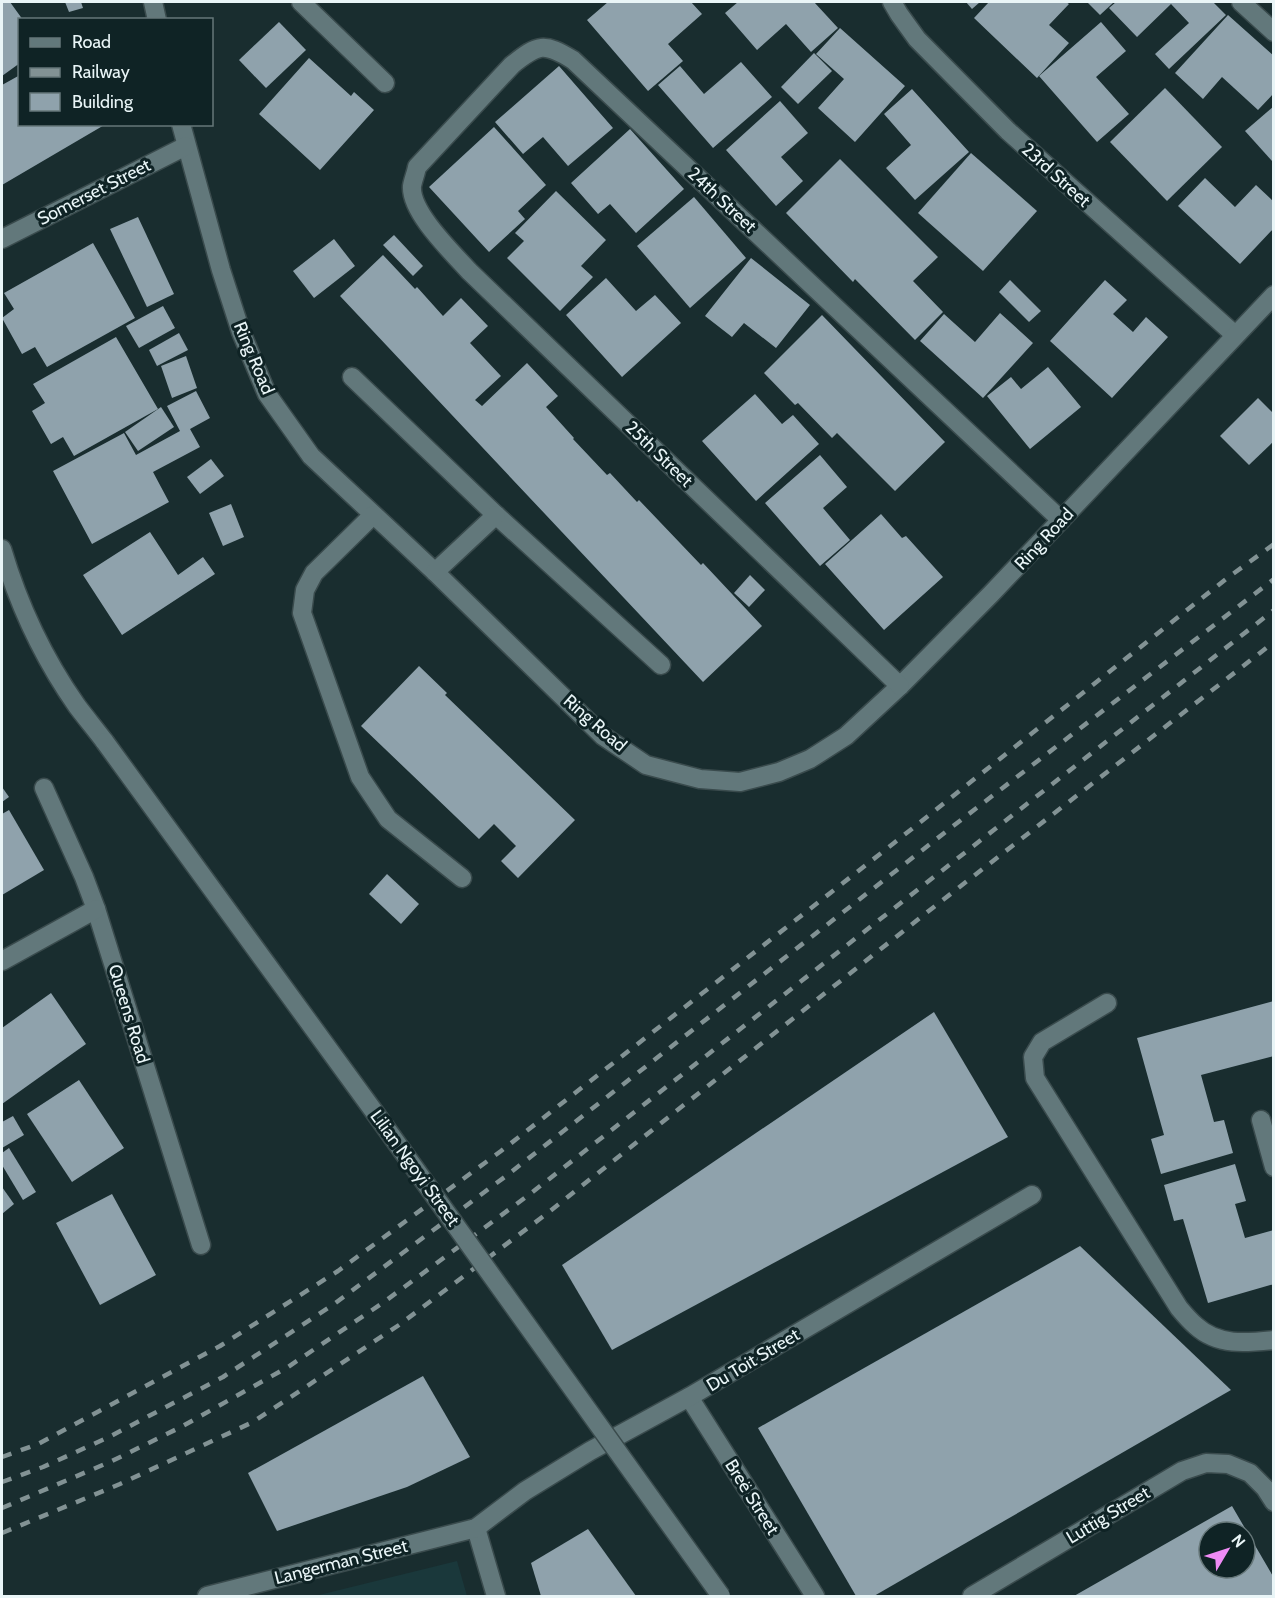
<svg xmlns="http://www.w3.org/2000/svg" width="1275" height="1598" font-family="Cabin,sans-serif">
<rect width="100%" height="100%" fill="#192d2f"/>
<path fill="#1a383b" d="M 457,1561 L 467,1596 L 315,1596 Z"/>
<g fill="#8fa2ac" fill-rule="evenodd">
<path d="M 2,2 L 10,2 L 23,20 L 20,20 L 20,63 L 2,76 Z"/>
<path d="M 65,2 L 81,2 L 83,8 L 69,12 Z"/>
<path d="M 608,2 L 691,2 L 702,14 L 668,44 L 683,61 L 648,91 L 587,20 Z"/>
<path d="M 738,2 L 814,2 L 838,28 L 811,52 L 786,24 L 757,50 L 725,13 Z"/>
<path d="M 966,2 L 980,2 L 972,9 Z"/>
<path d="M 989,2 L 1066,2 L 1069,4 L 1049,25 L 1069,43 L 1037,78 L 974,18 Z"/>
<path d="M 1087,2 L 1114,2 L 1100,15 Z"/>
<path d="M 1116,2 L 1213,2 L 1226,15 L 1169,69 L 1155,54 L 1189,23 L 1171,4 L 1137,37 L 1109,8 Z"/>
<path d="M 1228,15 L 1274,56 L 1274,93 L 1258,110 L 1222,77 L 1203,99 L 1175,73 Z"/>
<path d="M 279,22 L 306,50 L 266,88 L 239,60 Z"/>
<path d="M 1101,22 L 1126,51 L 1096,77 L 1129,114 L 1097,142 L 1039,76 Z"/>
<path d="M 840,28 L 905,86 L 855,142 L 818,108 L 844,79 L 816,54 Z"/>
<path d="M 814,53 L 832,71 L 798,104 L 781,87 Z"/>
<path d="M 309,58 L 351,96 L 354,92 L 374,110 L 320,170 L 259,114 Z"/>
<path d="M 741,62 L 772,97 L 713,148 L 658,85 L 680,66 L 704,94 Z"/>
<path d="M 559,66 L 613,128 L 568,166 L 543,137 L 523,154 L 495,122 Z"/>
<path d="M 20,75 L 20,124 L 106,124 L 2,185 L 2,85 Z"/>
<path d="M 1165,88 L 1222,147 L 1167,201 L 1110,142 Z"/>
<path d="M 912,89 L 969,152 L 915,200 L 886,168 L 911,145 L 884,114 Z"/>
<path d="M 780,101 L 808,133 L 781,157 L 803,181 L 776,206 L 726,150 Z"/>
<path d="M 1274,106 L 1274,160 L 1272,161 L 1245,131 Z"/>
<path d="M 494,127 L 546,185 L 518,211 L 525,219 L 489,252 L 429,187 Z"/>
<path d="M 630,129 L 684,189 L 636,233 L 610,204 L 598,214 L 571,183 Z"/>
<path d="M 971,153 L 1037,211 L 983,271 L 918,213 Z"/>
<path d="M 840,159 L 938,257 L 913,281 L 943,312 L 915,340 L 855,279 L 853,282 L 786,213 Z"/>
<path d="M 1205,178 L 1235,207 L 1256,185 L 1274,202 L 1274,228 L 1240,264 L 1178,206 Z"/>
<path d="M 556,191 L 606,240 L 581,266 L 593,277 L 560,311 L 507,258 L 524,241 L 515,233 Z"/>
<path d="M 694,197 L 746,258 L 690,308 L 637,246 Z"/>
<path d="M 138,217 L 174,294 L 147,307 L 110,229 Z"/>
<path d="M 394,235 L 423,266 L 413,276 L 383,245 Z"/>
<path d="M 334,239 L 355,266 L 314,298 L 293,271 Z"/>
<path d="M 93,243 L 135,318 L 47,367 L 35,347 L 22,354 L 2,318 L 14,309 L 4,293 Z"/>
<path d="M 383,255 L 415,289 L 417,287 L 443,316 L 461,298 L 488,326 L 470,343 L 501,376 L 475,400 L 482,406 L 527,363 L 558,396 L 546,407 L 574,438 L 573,439 L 607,475 L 610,473 L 637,502 L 639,500 L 701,565 L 703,563 L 762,626 L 703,682 L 340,296 Z"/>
<path d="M 751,258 L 810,305 L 776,348 L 744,323 L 732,337 L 705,316 Z"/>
<path d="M 606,278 L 636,311 L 655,295 L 681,323 L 622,377 L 566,315 Z"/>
<path d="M 1010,280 L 1041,311 L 1029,322 L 999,292 Z"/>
<path d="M 1105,280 L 1127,300 L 1113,314 L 1133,332 L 1146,317 L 1168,337 L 1112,398 L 1050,341 Z"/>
<path d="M 163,306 L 175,328 L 139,348 L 126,326 Z"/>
<path d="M 1000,313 L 1033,343 L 983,398 L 920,341 L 944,314 L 975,342 Z"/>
<path d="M 822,315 L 945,442 L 895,491 L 837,433 L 832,438 L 798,403 L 795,405 L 764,373 Z"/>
<path d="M 179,333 L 188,350 L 157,366 L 149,350 Z"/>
<path d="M 116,337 L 158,409 L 74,456 L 63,437 L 51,444 L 32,411 L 45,403 L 33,384 Z"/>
<path d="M 186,356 L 197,388 L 172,398 L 161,366 Z"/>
<path d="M 1048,367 L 1081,407 L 1030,449 L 987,396 L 1011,377 L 1021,389 Z"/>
<path d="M 196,391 L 210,418 L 190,429 L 200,447 L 153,472 L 169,502 L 92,544 L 53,471 L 124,433 L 136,455 L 180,431 L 167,406 Z"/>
<path d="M 755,394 L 782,424 L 793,415 L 819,444 L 756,501 L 702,441 Z"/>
<path d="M 1258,398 L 1274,414 L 1274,441 L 1249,465 L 1220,436 Z"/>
<path d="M 161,407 L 174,427 L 138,451 L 125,432 Z"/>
<path d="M 820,455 L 847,487 L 823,508 L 850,540 L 820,566 L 765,503 Z"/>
<path d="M 211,459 L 224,476 L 200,494 L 187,477 Z"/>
<path d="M 231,504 L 244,537 L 223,546 L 209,513 Z"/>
<path d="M 881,514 L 902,538 L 906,536 L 943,577 L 884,630 L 825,564 Z"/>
<path d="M 150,532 L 178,575 L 203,557 L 215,574 L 122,635 L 83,575 Z"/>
<path d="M 750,575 L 765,590 L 749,607 L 734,593 Z"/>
<path d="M 419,666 L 447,693 L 445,695 L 575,820 L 518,878 L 501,861 L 516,846 L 494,824 L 479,839 L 361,726 Z"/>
<path d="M 2,787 L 9,797 L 2,802 Z"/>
<path d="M 9,810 L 44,870 L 2,895 L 2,814 Z"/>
<path d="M 387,874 L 419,904 L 401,924 L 369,894 Z"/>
<path d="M 51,993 L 86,1044 L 2,1104 L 2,1028 Z"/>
<path d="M 1274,1001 L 1274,1056 L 1201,1075 L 1214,1122 L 1224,1120 L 1233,1153 L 1161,1174 L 1151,1139 L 1164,1135 L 1137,1038 Z"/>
<path d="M 934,1012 L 1008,1137 L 612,1350 L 562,1265 Z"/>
<path d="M 79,1080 L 124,1148 L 72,1182 L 27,1114 Z"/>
<path d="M 13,1116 L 24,1135 L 2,1148 L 2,1122 Z"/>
<path d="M 9,1148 L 36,1192 L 23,1200 L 2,1165 L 2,1153 Z"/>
<path d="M 1235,1164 L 1246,1201 L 1235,1204 L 1245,1238 L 1274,1230 L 1274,1284 L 1208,1303 L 1183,1219 L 1174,1221 L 1164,1185 Z"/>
<path d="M 2,1187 L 14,1204 L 2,1214 Z"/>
<path d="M 112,1194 L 156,1275 L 100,1305 L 56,1223 Z"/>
<path d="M 1080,1246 L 1231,1390 L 874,1596 L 856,1596 L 758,1428 Z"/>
<path d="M 423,1376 L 470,1457 L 407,1487 L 277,1531 L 248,1473 Z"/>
<path d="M 1232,1506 L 1274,1578 L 1274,1596 L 1074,1596 ZM 1209,1532 L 1245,1532 L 1245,1568 L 1209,1568 Z"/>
<path d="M 588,1529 L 636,1596 L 541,1596 L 531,1563 Z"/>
</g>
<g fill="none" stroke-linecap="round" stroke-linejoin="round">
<g stroke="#3a4b4d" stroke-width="21">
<g id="minor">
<path d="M 153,2 L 157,20"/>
<path d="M 301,2 L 385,83"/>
<path d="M 892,2 L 899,14 L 917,39 L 1008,131 L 1235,335"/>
<path d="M 1241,2 L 1274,32"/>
<path d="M 181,124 L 221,270 L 241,332 L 267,394 L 311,456 L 435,572 L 603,736 L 646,765 L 700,779 L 740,782 L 779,772 L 810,759 L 846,736 L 900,686 L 991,594 L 1274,295"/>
<path d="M 2,239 L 186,146"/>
<path d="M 352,377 L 496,515 L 661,665"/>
<path d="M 373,515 L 314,573 L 305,590 L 302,613 L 360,777 L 388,819 L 462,878"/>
<path d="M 2,549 C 18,603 44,659 77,706 C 86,718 96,730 105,742"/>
<path d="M 435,572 L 496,515"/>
<path d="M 900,686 L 469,271 C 452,252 410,212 412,186 C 413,180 416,173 417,167 L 512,65 C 538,44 544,42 573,60 L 1061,520"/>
<path d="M 44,788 L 84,877 L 96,909 L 201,1245"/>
<path d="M 2,961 L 96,909"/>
<path d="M 1107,1003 L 1042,1042 L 1033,1057 L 1035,1078 L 1179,1308 C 1184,1314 1190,1321 1196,1326 C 1218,1346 1246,1343 1274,1340"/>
<path d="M 1261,1120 L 1274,1167"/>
<path d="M 689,1397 L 815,1596"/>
<path d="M 476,1528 L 496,1596"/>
<path d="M 207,1596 L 476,1528 L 525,1491 L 590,1451 L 689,1397 L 1032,1195"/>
<path d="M 972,1596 L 1182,1471 L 1206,1463 L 1228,1464 L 1250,1473 L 1265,1488 L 1274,1502"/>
</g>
</g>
<use href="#minor" stroke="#62787b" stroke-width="18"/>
<g stroke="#829294" stroke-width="4.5" stroke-dasharray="10 10" stroke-linecap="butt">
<path d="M 2,1457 L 38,1444 L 220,1346 L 338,1271 L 501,1151 L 894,843 L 1226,579 L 1274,544"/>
<path d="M 2,1482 L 43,1467 L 109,1437 L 223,1377 L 334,1304 L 506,1176 L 948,830 L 1274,579"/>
<path d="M 2,1508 L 112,1461 L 181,1427 L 288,1367 L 384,1302 L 530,1194 L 1274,610"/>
<path d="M 2,1533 L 120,1484 L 253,1422 L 399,1325 L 545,1215 L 930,910 L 1274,642"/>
</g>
<g stroke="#3a4b4d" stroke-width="21" stroke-linecap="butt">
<path id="minor-bridge" d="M 105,742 L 378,1117 L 721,1596"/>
</g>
<use href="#minor-bridge" stroke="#62787b" stroke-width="18"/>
</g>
<g text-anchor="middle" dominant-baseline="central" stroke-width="6" stroke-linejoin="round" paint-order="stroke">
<g font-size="18" fill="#e9f5f7" stroke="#0f2325">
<text transform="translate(1056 175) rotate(42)">23rd Street</text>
<text transform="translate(94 192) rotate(-27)">Somerset Street</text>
<text transform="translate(722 200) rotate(43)">24th Street</text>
<text transform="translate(254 358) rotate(67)">Ring Road</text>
<text transform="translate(659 454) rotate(44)">25th Street</text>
<text transform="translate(1044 539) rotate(-47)">Ring Road</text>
<text transform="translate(595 723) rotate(41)">Ring Road</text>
<text transform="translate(129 1014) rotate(73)">Queens Road</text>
<text transform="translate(415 1168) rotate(54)">Lilian Ngoyi Street</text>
<text transform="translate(753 1360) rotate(-31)">Du Toit Street</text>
<text transform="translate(752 1497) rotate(58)">Breë Street</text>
<text transform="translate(1108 1515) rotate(-31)">Luttig Street</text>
<text transform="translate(341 1562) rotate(-14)">Langerman Street</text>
</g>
</g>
<rect width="1275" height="1598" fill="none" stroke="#e9f5f7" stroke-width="6"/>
<rect x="18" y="18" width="195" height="108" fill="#0f2325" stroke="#667779" stroke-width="1.5"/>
<rect x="30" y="38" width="30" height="9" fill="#62787b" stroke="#667779" stroke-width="1.5"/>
<text x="72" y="48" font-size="18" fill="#e9f5f7">Road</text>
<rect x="30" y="68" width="30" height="9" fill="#829294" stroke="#667779" stroke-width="1.5"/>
<text x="72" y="78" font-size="18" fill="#e9f5f7">Railway</text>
<rect x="30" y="93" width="30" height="18" fill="#8fa2ac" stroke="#667779" stroke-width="1.5"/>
<text x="72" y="108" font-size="18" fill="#e9f5f7">Building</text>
<g transform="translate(1227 1550) rotate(51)"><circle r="28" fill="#0f2325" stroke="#667779" stroke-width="1.5"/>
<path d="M0-4.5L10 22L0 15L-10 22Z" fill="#f08bf6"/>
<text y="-9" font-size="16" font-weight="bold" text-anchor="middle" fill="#e9f5f7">N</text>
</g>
</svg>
